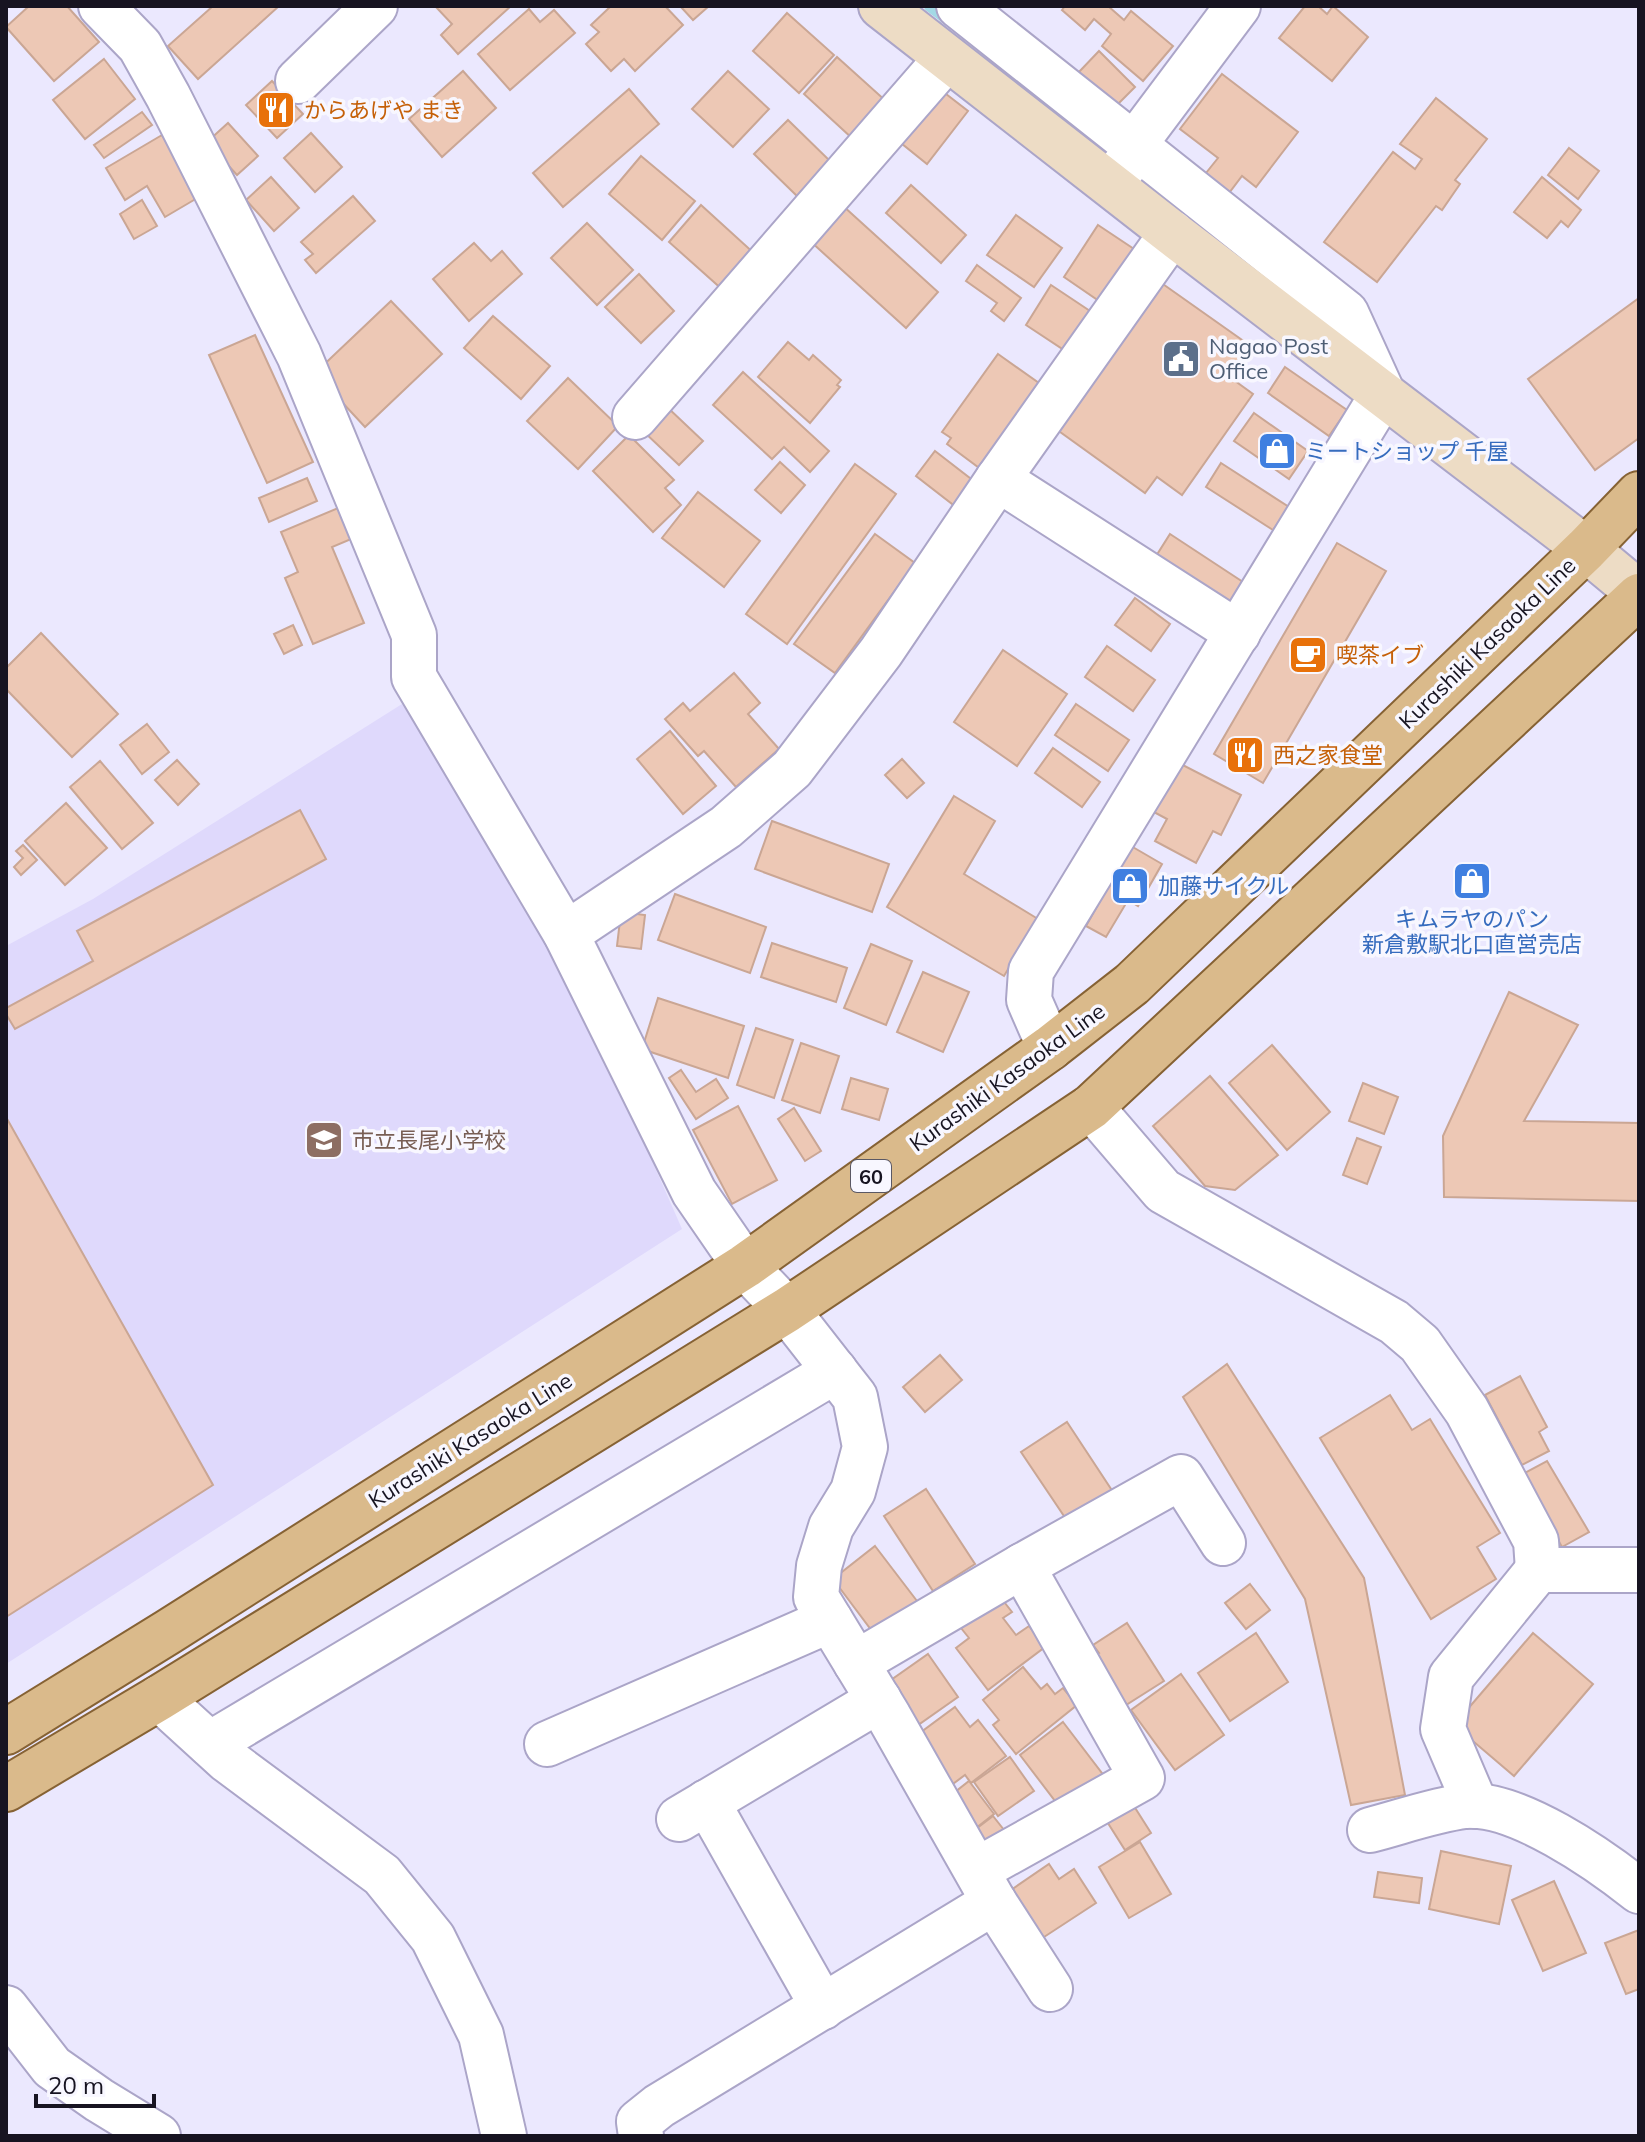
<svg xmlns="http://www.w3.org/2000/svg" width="1645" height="2142" font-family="Mulish,'Noto Sans JP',sans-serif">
<rect width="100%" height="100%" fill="#ebe8fe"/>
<path fill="#dfd9fc" d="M 402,704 L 496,841 L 604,1051 L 682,1229 L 6,1664 L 6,946 L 93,899 Z"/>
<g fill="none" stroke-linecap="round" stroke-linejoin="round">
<path stroke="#a3d9e5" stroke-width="12" d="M 930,6 L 950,21"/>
</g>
<g fill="#edc8b5" stroke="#caa694" stroke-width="2">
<path d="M 29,6 L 67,6 L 99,42 L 54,81 L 6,27 Z"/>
<path d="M 213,6 L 279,6 L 198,79 L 168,46 Z"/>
<path d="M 435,6 L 511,6 L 458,54 L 441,35 L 452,24 Z"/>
<path d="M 611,6 L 665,6 L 683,25 L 635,71 L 624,59 L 611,71 L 586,44 L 599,32 L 591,25 Z"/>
<path d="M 680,6 L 709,6 L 693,20 Z"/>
<path d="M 1065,6 L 1108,6 L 1124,20 L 1131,11 L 1173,46 L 1143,81 L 1102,46 L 1111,34 L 1094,19 L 1085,30 L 1062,10 Z"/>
<path d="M 1305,6 L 1318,6 L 1327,14 L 1333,6 L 1368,37 L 1332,81 L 1279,38 Z"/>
<path d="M 529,9 L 540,22 L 554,10 L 575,33 L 510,90 L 478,54 Z"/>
<path d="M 787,13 L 834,55 L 799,93 L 753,51 Z"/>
<path d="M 1099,51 L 1135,87 L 1112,110 L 1077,74 Z"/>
<path d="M 837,57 L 887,102 L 853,139 L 804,94 Z"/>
<path d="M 104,59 L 135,99 L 85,139 L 53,100 Z"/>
<path d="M 463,71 L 496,108 L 442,157 L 409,119 Z"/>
<path d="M 728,71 L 769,109 L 733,147 L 692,109 Z"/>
<path d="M 1222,74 L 1298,132 L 1256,187 L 1242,176 L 1226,197 L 1202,178 L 1218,158 L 1180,129 Z"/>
<path d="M 272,81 L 303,114 L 277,138 L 246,105 Z"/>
<path d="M 937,87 L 968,111 L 927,164 L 896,139 Z"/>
<path d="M 629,89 L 659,124 L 563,207 L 533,173 Z"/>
<path d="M 1436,98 L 1487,139 L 1455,180 L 1460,184 L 1442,210 L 1436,206 L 1377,282 L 1324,242 L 1393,152 L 1415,169 L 1422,159 L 1400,144 Z"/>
<path d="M 142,112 L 152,125 L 104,158 L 94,145 Z"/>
<path d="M 788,120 L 830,161 L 797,196 L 754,154 Z"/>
<path d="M 228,123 L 258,156 L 237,175 L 207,142 Z"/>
<path d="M 311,133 L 342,167 L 315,192 L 284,158 Z"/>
<path d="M 162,135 L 199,197 L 165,217 L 147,186 L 125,200 L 106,168 Z"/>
<path d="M 1569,148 L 1599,171 L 1578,199 L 1548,175 Z"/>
<path d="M 641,156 L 695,201 L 662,240 L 609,194 Z"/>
<path d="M 271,177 L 299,208 L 274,231 L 246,200 Z"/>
<path d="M 1542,177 L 1581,210 L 1568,227 L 1561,221 L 1547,238 L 1514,212 Z"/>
<path d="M 911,185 L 966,235 L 941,263 L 886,213 Z"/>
<path d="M 353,196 L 375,221 L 316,273 L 305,260 L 313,254 L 301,242 Z"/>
<path d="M 142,200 L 157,226 L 134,239 L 120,214 Z"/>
<path d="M 701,205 L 756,255 L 724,291 L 669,242 Z"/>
<path d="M 842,205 L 938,292 L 906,328 L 810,241 Z"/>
<path d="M 1016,215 L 1062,248 L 1034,287 L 987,255 Z"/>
<path d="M 587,223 L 633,270 L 597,305 L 551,258 Z"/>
<path d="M 1098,225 L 1137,251 L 1102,303 L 1064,277 Z"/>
<path d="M 474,243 L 491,261 L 502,251 L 522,274 L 469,321 L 433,279 Z"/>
<path d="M 977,265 L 1021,298 L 1004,321 L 991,311 L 997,303 L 966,281 Z"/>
<path d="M 639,274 L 674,311 L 641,343 L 605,307 Z"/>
<path d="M 1160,282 L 1252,347 L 1231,378 L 1253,394 L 1182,495 L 1157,477 L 1145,493 L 1056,429 Z"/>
<path d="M 1051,285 L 1090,311 L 1064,350 L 1026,325 Z"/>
<path d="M 1639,298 L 1639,438 L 1595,470 L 1528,379 Z"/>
<path d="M 391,301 L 442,354 L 365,427 L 315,373 Z"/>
<path d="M 493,316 L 550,366 L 521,399 L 464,348 Z"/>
<path d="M 255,335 L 313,462 L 267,483 L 209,355 Z"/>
<path d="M 788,342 L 809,360 L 813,355 L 841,380 L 837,385 L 840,387 L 810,423 L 758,377 Z"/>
<path d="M 998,354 L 1046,388 L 986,473 L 947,444 L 951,438 L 942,432 Z"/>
<path d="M 1285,367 L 1347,410 L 1329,436 L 1268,393 Z"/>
<path d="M 743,372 L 829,451 L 810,472 L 784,447 L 772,459 L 713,405 Z"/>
<path d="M 568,378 L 618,426 L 578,469 L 527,421 Z"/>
<path d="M 666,406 L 703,441 L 679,465 L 643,431 Z"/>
<path d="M 1254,413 L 1308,451 L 1289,479 L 1234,441 Z"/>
<path d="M 629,435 L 674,480 L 665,488 L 681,505 L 653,532 L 593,471 Z"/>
<path d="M 935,451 L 975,482 L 956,507 L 916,476 Z"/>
<path d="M 780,462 L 805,485 L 781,513 L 755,490 Z"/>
<path d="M 1221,463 L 1289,507 L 1273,530 L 1206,487 Z"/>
<path d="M 855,464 L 896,494 L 787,644 L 746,614 Z"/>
<path d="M 307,478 L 317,501 L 269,522 L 259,498 Z"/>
<path d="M 698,492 L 760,541 L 724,587 L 662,538 Z"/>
<path d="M 343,506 L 356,537 L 332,547 L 364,623 L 313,644 L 285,578 L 298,572 L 281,532 Z"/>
<path d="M 875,534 L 915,563 L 835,673 L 794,644 Z"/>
<path d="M 1170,534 L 1243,582 L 1219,620 L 1146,572 Z"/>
<path d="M 1337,543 L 1386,571 L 1263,783 L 1214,754 Z"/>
<path d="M 1135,598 L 1170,624 L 1151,651 L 1115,625 Z"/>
<path d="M 293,625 L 302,645 L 284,654 L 274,634 Z"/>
<path d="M 41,633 L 118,714 L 72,757 L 6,689 L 6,668 Z"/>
<path d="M 1107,646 L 1155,680 L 1133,711 L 1085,677 Z"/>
<path d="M 1003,650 L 1067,694 L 1017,766 L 954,722 Z"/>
<path d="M 734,673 L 760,703 L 748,714 L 779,749 L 736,787 L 704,751 L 698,756 L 665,719 L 683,703 L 690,711 Z"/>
<path d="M 1076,704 L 1129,740 L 1108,771 L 1055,735 Z"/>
<path d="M 147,724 L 169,752 L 142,774 L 120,745 Z"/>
<path d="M 670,731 L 716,786 L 683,814 L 637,759 Z"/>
<path d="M 1053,748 L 1100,782 L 1082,807 L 1035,773 Z"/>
<path d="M 902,759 L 924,783 L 907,798 L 885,775 Z"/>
<path d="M 177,760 L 199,784 L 178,805 L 155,780 Z"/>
<path d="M 100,761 L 153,823 L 122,849 L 70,787 Z"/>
<path d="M 1177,762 L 1241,795 L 1221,835 L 1213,831 L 1196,863 L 1155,841 L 1167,819 L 1152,811 Z"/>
<path d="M 954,796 L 995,821 L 964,874 L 1038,919 L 1004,976 L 887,907 Z"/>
<path d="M 66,803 L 107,848 L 65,885 L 25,841 Z"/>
<path d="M 300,810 L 326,859 L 15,1029 L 6,1014 L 6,1008 L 93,961 L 77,931 Z"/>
<path d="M 772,821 L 889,864 L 872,912 L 755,869 Z"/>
<path d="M 23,845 L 37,860 L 21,875 L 14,867 L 23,858 L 16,851 Z"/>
<path d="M 1131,846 L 1162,864 L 1138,906 L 1128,900 L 1106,937 L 1086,926 Z"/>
<path d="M 675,894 L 766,927 L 750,973 L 658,940 Z"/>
<path d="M 621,912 L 645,915 L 641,949 L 617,946 Z"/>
<path d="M 772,943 L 847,968 L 836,1002 L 761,977 Z"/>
<path d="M 871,944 L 912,961 L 886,1025 L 844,1008 Z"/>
<path d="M 923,972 L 969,992 L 943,1052 L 897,1032 Z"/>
<path d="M 1509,992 L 1578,1025 L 1524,1121 L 1639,1123 L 1639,1201 L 1444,1197 L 1443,1136 Z"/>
<path d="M 658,998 L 744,1026 L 728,1078 L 642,1049 Z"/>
<path d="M 756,1028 L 793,1040 L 774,1098 L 737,1085 Z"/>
<path d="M 801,1043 L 839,1056 L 820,1113 L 782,1100 Z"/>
<path d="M 1272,1045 L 1330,1112 L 1287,1150 L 1229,1083 Z"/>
<path d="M 681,1070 L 696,1092 L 716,1079 L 728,1098 L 696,1119 L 669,1078 Z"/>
<path d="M 1210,1076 L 1278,1155 L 1235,1190 L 1205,1186 L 1153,1126 Z"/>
<path d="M 851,1078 L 888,1089 L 879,1120 L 842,1109 Z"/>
<path d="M 1363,1083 L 1398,1097 L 1384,1134 L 1349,1121 Z"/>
<path d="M 738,1106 L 777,1180 L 732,1204 L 693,1130 Z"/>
<path d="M 794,1108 L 821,1151 L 805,1161 L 778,1119 Z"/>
<path d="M 6,1117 L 213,1485 L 6,1617 Z"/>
<path d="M 1357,1138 L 1381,1147 L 1367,1184 L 1343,1175 Z"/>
<path d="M 940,1355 L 962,1380 L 925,1412 L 903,1387 Z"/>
<path d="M 1227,1364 L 1364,1578 L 1405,1795 L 1351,1805 L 1305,1599 L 1183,1397 Z"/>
<path d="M 1520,1376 L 1547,1427 L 1539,1432 L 1549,1451 L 1522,1465 L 1485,1395 Z"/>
<path d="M 1390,1395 L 1412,1430 L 1430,1419 L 1500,1533 L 1477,1547 L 1496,1579 L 1431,1619 L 1320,1438 Z"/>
<path d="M 1067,1422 L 1115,1495 L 1070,1525 L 1021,1452 Z"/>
<path d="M 1547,1461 L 1589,1532 L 1562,1547 L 1521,1475 Z"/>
<path d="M 926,1489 L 975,1564 L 933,1591 L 884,1516 Z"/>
<path d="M 875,1546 L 917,1601 L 875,1635 L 833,1579 Z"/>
<path d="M 1250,1584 L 1270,1610 L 1246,1629 L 1225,1603 Z"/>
<path d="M 1001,1598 L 1012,1612 L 1003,1618 L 1016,1635 L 1029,1626 L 1045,1647 L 988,1690 L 956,1648 L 969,1638 L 961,1628 Z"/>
<path d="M 1127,1623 L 1164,1681 L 1115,1712 L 1090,1658 L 1099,1653 L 1093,1645 Z"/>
<path d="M 1256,1633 L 1288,1682 L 1230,1721 L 1198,1673 Z"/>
<path d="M 1533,1633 L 1593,1684 L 1514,1776 L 1454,1725 Z"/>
<path d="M 928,1654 L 958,1697 L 911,1730 L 881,1687 Z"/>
<path d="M 1023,1667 L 1041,1689 L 1047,1684 L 1055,1694 L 1063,1688 L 1077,1705 L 1016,1754 L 993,1725 L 999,1720 L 983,1700 Z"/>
<path d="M 1181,1674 L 1224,1735 L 1175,1770 L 1131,1710 Z"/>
<path d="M 955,1707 L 970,1727 L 978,1720 L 1006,1756 L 971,1783 L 965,1775 L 946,1789 L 909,1741 Z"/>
<path d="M 1063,1722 L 1108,1781 L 1065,1814 L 1020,1755 Z"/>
<path d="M 1010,1757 L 1034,1791 L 998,1816 L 974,1782 Z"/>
<path d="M 969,1781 L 994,1814 L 971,1832 L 945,1800 Z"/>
<path d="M 1132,1803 L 1151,1833 L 1125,1850 L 1106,1820 Z"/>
<path d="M 993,1816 L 1008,1835 L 986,1851 L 972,1832 Z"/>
<path d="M 1140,1842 L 1171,1894 L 1129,1918 L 1099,1867 Z"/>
<path d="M 1441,1851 L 1511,1866 L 1499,1924 L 1429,1909 Z"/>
<path d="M 1049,1864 L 1059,1879 L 1074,1869 L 1096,1903 L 1041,1939 L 1008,1892 Z"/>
<path d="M 1378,1872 L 1422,1878 L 1419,1903 L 1374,1897 Z"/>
<path d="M 1554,1881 L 1586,1953 L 1543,1971 L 1512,1900 Z"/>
<path d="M 1639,1930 L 1639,1989 L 1626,1994 L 1605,1943 Z"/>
</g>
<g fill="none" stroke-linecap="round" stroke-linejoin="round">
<g stroke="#aba5c8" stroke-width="48">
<g id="street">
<path d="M 101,6 L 140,46 L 168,96 L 299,355 L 414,635 L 414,677 L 566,934 L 694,1192 L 745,1266 L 787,1310 L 855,1397 L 865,1447 L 853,1491 L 831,1527 L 819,1566 L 816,1597 L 889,1717 L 994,1902 L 1050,1989"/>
<path d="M 959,6 L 1346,313 L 1383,394 L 1031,971 L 1029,1000 L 1050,1048"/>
<path d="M 298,81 L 375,6"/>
<path d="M 1121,170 L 1138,148 L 1145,130 L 1238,6"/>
<path d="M 635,417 L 947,58"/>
<path d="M 998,479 L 1238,633"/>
<path d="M 566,934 L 726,827 L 792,769 L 881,652 L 998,479 L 1172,233"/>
<path d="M 1091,1107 L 1163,1191 L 1394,1322 L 1420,1344 L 1467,1411 L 1536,1541 L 1538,1570 L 1639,1570"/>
<path d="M 856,1663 L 1022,1566"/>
<path d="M 159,1698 L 227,1760 L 382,1875 L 433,1938 L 481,2035 L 504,2136"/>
<path d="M 210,1744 L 835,1371"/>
<path d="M 547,1744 L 830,1620"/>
<path d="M 707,1802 L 823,2007"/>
<path d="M 1476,1806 L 1443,1729 L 1451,1677 L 1538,1570"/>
<path d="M 679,1819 L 879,1700"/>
<path d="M 1370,1830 C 1401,1822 1434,1810 1465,1806 C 1516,1801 1600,1860 1639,1891"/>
<path d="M 977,1870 L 1142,1778 L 1022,1566 L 1181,1477 L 1223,1543"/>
<path d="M 6,2008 L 52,2067 L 99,2100 L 158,2136"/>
<path d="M 641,2136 L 639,2122 L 659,2106 L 994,1902"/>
</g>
</g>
<g stroke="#aba5c8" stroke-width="48">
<path id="secondary" d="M 881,6 L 1172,233 L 1586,549 L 1639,593"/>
</g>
<g stroke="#866234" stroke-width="48">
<g id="primary">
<path d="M 6,1732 L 168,1632 L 745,1266 L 1050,1048 L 1132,984 L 1586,549 L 1639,494"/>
<path d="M 6,1789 L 159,1698 L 787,1310 L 1091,1107 L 1639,596"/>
</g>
</g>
<use href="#street" stroke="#fff" stroke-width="44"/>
<use href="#secondary" stroke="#eddcc5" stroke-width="44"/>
<use href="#primary" stroke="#daba8b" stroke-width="44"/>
</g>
<defs>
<g id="restaurant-square" transform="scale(2)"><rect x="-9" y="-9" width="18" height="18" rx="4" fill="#e8710a" stroke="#f8f7ff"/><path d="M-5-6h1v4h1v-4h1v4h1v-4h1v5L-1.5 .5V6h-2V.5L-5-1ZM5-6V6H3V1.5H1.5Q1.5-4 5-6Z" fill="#fff"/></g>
<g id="civic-square" transform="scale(2)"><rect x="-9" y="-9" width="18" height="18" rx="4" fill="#5c6f8a" stroke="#f8f7ff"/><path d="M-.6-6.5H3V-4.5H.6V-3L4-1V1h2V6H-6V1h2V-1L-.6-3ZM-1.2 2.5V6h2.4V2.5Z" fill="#fff"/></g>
<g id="shop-square" transform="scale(2)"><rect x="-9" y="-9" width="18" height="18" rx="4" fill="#3f7fe0" stroke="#f8f7ff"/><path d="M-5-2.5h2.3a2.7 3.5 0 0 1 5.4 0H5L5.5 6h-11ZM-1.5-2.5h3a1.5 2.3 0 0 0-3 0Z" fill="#fff"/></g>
<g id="cafe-square" transform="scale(2)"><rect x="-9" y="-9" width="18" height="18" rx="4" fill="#e8710a" stroke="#f8f7ff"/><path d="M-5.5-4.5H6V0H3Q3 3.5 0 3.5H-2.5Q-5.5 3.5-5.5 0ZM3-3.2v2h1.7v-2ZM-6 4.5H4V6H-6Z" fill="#fff"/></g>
<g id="school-square" transform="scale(2)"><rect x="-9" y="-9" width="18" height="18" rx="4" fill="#8d6e63" stroke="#f8f7ff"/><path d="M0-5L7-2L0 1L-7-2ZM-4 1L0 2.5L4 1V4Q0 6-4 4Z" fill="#fff"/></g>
</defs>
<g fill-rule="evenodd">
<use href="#restaurant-square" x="276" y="110"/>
<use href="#civic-square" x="1181" y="359"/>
<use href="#shop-square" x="1277" y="451"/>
<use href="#cafe-square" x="1308" y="655"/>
<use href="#restaurant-square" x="1245" y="755"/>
<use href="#shop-square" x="1472" y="881"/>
<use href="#shop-square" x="1130" y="886"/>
<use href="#school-square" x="324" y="1140"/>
</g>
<g text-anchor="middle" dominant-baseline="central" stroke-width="7" stroke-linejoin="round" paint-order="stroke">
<rect fill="#f8f7ff" stroke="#5a5864" stroke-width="2" x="851" y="1160" width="40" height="32" rx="6"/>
<g font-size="20" font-weight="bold" fill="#171421">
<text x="871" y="1176">60</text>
</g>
<g font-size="22" fill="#c56008" stroke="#f8f7ff" text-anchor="start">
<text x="304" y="110">からあげや まき</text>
<text x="1336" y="655">喫茶イブ</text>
<text x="1273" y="755">西之家食堂</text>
</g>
<g font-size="22" fill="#4e5e75" stroke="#f8f7ff" text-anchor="start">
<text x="1209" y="346">Nagao Post<tspan x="1209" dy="25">Office</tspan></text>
</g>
<g font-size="22" fill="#366cbe" stroke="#f8f7ff" text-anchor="start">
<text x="1305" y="451">ミートショップ 千屋</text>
<text x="1158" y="886">加藤サイクル</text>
<text x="1472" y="919" text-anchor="middle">キムラヤのパン<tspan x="1472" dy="25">新倉敷駅北口直営売店</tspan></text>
</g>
<g font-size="22" fill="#171421" stroke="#f8f7ff">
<text transform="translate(1487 643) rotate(-44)">Kurashiki Kasaoka Line</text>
<text transform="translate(1007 1077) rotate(-36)">Kurashiki Kasaoka Line</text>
<text transform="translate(470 1440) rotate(-32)">Kurashiki Kasaoka Line</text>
</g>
<g font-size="22" fill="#785e54" stroke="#f8f7ff" text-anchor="start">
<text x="352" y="1140">市立長尾小学校</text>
</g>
</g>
<rect width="1645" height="2142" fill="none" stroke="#171421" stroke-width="16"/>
<path d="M36 2094v12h118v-12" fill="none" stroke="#171421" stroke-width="4"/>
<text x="48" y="2094" font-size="24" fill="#171421" stroke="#f8f7ff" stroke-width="6" paint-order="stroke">20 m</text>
</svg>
